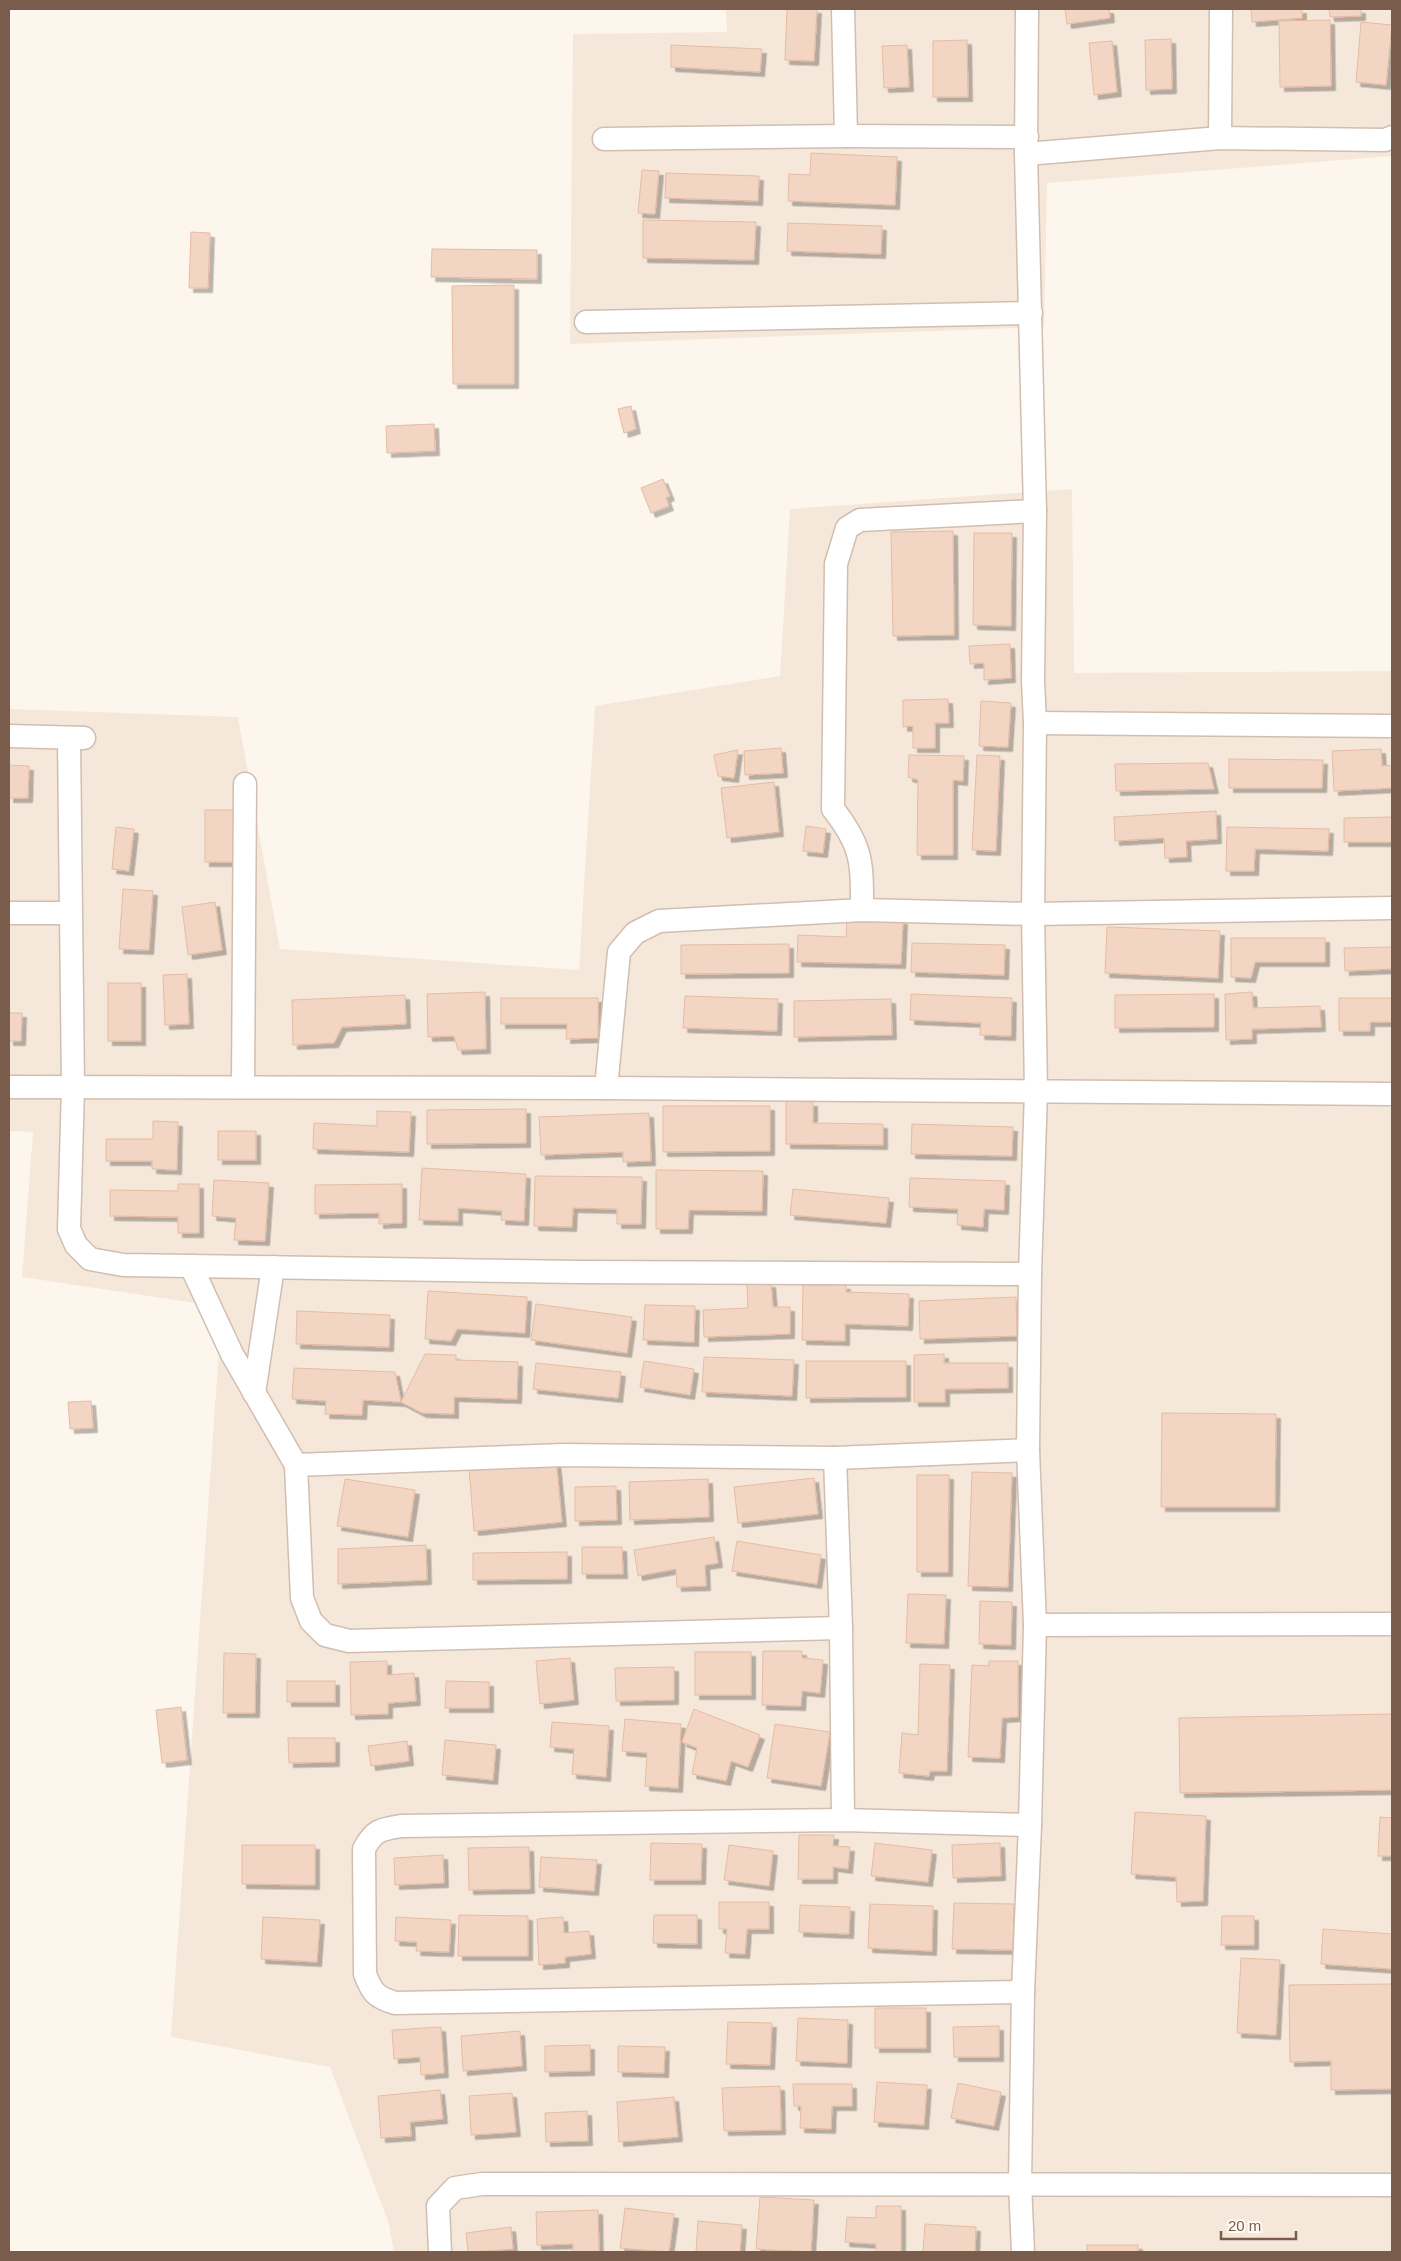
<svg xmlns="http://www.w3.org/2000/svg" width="1401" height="2261" font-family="Helvetica,sans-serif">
<defs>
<filter id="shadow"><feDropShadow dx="4.5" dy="4.5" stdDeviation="0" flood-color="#0004"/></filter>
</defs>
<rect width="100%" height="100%" fill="#fdf6ec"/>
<g fill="#f5e8da">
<path d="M 726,9 L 1392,9 L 1392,156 L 1047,183 L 1044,327 L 570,344 L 573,34 L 727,32 Z"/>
<path d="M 1072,489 L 1074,673 L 1392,671 L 1392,2252 L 394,2252 L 389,2224 L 330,2067 L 171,2037 L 222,1307 L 22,1277 L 33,1132 L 9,1131 L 9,709 L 238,717 L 280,949 L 579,970 L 595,706 L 780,676 L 790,509 Z"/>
</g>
<g fill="#f3d5c3" stroke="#e6bba3" filter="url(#shadow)">
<path d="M 787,9 L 817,9 L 814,61 L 785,60 Z"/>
<path d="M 1065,9 L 1109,9 L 1110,18 L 1067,24 Z"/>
<path d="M 1251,9 L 1302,9 L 1302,18 L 1252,22 Z"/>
<path d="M 1329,9 L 1361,9 L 1361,16 L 1330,17 Z"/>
<path d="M 1330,20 L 1331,86 L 1280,87 L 1279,21 Z"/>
<path d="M 1361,22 L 1392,25 L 1386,85 L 1356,82 Z"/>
<path d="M 1171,39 L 1172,89 L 1146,90 L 1145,40 Z"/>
<path d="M 967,40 L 968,97 L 933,97 L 933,41 Z"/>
<path d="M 1112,41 L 1117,92 L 1094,95 L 1089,43 Z"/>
<path d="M 671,45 L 762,49 L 760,72 L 671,67 Z"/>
<path d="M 907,45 L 909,87 L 884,88 L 882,46 Z"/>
<path d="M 811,153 L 897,157 L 895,205 L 788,201 L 789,174 L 810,175 Z"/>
<path d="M 642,170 L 659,171 L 655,214 L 638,213 Z"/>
<path d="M 666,173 L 759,176 L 758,201 L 665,198 Z"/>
<path d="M 643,220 L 756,222 L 754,260 L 643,258 Z"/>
<path d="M 788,223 L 882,226 L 881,254 L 787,251 Z"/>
<path d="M 191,232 L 210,233 L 208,288 L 189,288 Z"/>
<path d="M 432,249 L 537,250 L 537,279 L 431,277 Z"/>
<path d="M 514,285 L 514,384 L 453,384 L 452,286 Z"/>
<path d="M 631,406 L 636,429 L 624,433 L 618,409 Z"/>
<path d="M 434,424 L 435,451 L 387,453 L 386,426 Z"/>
<path d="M 663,479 L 670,496 L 666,498 L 669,506 L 651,513 L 641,488 Z"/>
<path d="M 953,531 L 954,635 L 893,636 L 891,532 Z"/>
<path d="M 974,533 L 1012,533 L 1011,626 L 973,625 Z"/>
<path d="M 1010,644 L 1011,678 L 984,680 L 984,663 L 970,664 L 969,646 Z"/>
<path d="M 948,699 L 949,723 L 935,723 L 935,748 L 913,748 L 913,726 L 903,727 L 903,700 Z"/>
<path d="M 981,701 L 1011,703 L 1008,747 L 979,746 Z"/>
<path d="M 781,748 L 783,773 L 745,775 L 744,751 Z"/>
<path d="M 1381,749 L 1382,766 L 1392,765 L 1392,788 L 1334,791 L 1332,751 Z"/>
<path d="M 738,750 L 734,778 L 718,776 L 714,755 Z"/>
<path d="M 909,755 L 964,756 L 963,781 L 953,780 L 953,855 L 917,855 L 918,780 L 908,777 Z"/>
<path d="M 977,755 L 1000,756 L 996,851 L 972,850 Z"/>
<path d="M 1229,759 L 1323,760 L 1322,788 L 1229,788 Z"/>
<path d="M 1208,763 L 1214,789 L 1116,791 L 1115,764 Z"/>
<path d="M 9,765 L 29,766 L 28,798 L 9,798 Z"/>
<path d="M 774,782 L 779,832 L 727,838 L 721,788 Z"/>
<rect x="205" y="810" width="29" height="52"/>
<path d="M 1216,811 L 1217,839 L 1186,841 L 1187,857 L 1165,858 L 1164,838 L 1115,841 L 1114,817 Z"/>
<path d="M 1392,817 L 1392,842 L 1344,842 L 1344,818 Z"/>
<path d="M 806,826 L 826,829 L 823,853 L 803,851 Z"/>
<path d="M 116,827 L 134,829 L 129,871 L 112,869 Z"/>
<path d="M 1227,827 L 1329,829 L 1328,851 L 1255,849 L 1254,871 L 1226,871 Z"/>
<path d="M 123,889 L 153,891 L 149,950 L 119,949 Z"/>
<path d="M 215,902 L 222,950 L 188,955 L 182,907 Z"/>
<path d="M 847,918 L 903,920 L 901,964 L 797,962 L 798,935 L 846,937 Z"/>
<path d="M 1107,927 L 1220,931 L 1218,978 L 1105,973 Z"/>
<path d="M 1231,938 L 1325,938 L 1325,962 L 1255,962 L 1251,978 L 1231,977 Z"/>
<path d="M 912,943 L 1005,945 L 1004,975 L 911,972 Z"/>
<path d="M 789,944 L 789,973 L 681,974 L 681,945 Z"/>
<path d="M 1392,947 L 1392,969 L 1345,971 L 1344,948 Z"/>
<path d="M 187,974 L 189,1024 L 165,1025 L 163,975 Z"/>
<rect x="108" y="983" width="33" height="58"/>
<path d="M 485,992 L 486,1049 L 458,1050 L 454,1036 L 428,1037 L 427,994 Z"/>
<path d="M 1252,992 L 1253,1008 L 1320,1006 L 1321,1027 L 1252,1029 L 1252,1039 L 1226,1040 L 1225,994 Z"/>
<path d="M 911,994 L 1012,998 L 1011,1036 L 980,1035 L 981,1023 L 910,1020 Z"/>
<path d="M 1214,994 L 1214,1027 L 1115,1028 L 1115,995 Z"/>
<path d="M 405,995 L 406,1024 L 342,1027 L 334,1043 L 293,1045 L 292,1000 Z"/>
<path d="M 685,996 L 778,999 L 777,1031 L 683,1028 Z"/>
<path d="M 501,998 L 598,998 L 598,1038 L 566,1039 L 567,1024 L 501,1024 Z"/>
<path d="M 1339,998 L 1392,998 L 1392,1022 L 1370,1022 L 1370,1031 L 1339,1031 Z"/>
<path d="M 891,999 L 892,1035 L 794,1037 L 794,1001 Z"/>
<path d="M 9,1013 L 22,1013 L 21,1041 L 9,1041 Z"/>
<path d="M 786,1101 L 813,1102 L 813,1123 L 883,1124 L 883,1145 L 786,1144 Z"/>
<path d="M 663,1106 L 770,1106 L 770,1151 L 663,1152 Z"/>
<path d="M 526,1109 L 526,1143 L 427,1144 L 427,1110 Z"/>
<path d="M 377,1111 L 411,1112 L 409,1152 L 313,1149 L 314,1123 L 377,1126 Z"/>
<path d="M 649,1113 L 651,1161 L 623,1162 L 623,1152 L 541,1155 L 539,1117 Z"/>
<path d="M 153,1121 L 178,1122 L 177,1170 L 152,1169 L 152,1161 L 106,1161 L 106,1139 L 153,1139 Z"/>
<path d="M 912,1124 L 1013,1127 L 1012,1156 L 911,1154 Z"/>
<rect x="218" y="1131" width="38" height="29"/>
<path d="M 422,1168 L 526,1174 L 524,1221 L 501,1220 L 502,1211 L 458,1208 L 458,1221 L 419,1220 Z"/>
<path d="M 656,1170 L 763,1171 L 762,1211 L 689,1210 L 688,1229 L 656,1229 Z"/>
<path d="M 535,1176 L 642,1177 L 641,1224 L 617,1224 L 617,1209 L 573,1208 L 572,1227 L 534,1226 Z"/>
<path d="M 910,1178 L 1005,1181 L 1004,1210 L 984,1209 L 983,1227 L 957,1225 L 958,1209 L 909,1207 Z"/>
<path d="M 214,1180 L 269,1183 L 265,1241 L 234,1240 L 236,1218 L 212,1216 Z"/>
<path d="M 178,1184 L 199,1184 L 199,1233 L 178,1233 L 178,1217 L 110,1216 L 110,1190 L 178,1191 Z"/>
<path d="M 402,1184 L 402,1223 L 379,1224 L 379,1213 L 315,1214 L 315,1185 Z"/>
<path d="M 793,1189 L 889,1198 L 886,1223 L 790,1215 Z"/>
<path d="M 771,1283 L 773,1307 L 790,1307 L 790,1334 L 704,1337 L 703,1310 L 748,1308 L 747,1284 Z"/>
<path d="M 803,1285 L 846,1285 L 846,1292 L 909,1294 L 908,1326 L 845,1324 L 845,1341 L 802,1340 Z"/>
<path d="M 428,1291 L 527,1297 L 525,1333 L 457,1329 L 451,1341 L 425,1339 Z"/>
<path d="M 1016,1297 L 1017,1336 L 920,1339 L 919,1301 Z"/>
<path d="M 536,1304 L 632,1317 L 627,1353 L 531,1340 Z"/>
<path d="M 645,1305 L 695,1306 L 694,1342 L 643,1340 Z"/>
<path d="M 297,1311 L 390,1315 L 389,1347 L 296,1344 Z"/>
<path d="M 425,1354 L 456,1355 L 456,1360 L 518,1362 L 517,1399 L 454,1397 L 454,1414 L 422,1413 L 401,1402 Z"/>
<path d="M 944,1354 L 944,1363 L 1008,1363 L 1008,1388 L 945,1389 L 945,1402 L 914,1402 L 914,1355 Z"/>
<path d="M 704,1357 L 794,1360 L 792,1396 L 702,1392 Z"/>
<path d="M 644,1361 L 694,1369 L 690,1395 L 640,1387 Z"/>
<path d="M 806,1361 L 906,1361 L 906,1397 L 806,1398 Z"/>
<path d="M 536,1363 L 621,1372 L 618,1398 L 533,1389 Z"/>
<path d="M 294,1368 L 395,1372 L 401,1402 L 363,1400 L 362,1415 L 325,1414 L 326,1401 L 292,1399 Z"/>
<path d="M 91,1401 L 93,1428 L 70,1429 L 68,1402 Z"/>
<path d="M 1162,1413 L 1276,1414 L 1275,1507 L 1161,1507 Z"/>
<path d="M 556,1459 L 562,1522 L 474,1531 L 469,1468 Z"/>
<path d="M 972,1472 L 1012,1473 L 1008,1587 L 968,1586 Z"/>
<path d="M 917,1475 L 949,1475 L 948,1572 L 917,1572 Z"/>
<path d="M 814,1478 L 818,1514 L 738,1523 L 734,1487 Z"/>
<path d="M 345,1479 L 415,1490 L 408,1537 L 337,1526 Z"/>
<path d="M 708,1479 L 709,1517 L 630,1520 L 629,1482 Z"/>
<path d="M 616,1486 L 617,1520 L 575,1521 L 575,1487 Z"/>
<path d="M 714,1537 L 718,1563 L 705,1565 L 706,1586 L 677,1587 L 676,1569 L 638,1576 L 634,1550 Z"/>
<path d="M 737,1541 L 821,1555 L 817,1584 L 732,1571 Z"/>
<path d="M 426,1545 L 427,1580 L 338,1584 L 338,1549 Z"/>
<path d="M 582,1547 L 622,1547 L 623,1574 L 582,1574 Z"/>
<path d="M 567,1552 L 567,1579 L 473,1580 L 473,1553 Z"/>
<path d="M 908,1594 L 946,1595 L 944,1644 L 906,1643 Z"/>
<path d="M 980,1601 L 1012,1602 L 1011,1645 L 979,1644 Z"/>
<path d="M 763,1651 L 802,1651 L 802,1658 L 823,1660 L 820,1693 L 802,1691 L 801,1706 L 762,1705 Z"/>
<rect x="695" y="1652" width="56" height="43"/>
<path d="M 224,1653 L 256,1654 L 255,1713 L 223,1713 Z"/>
<path d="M 570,1658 L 574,1700 L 540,1704 L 536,1661 Z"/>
<path d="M 387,1661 L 387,1675 L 414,1673 L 416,1701 L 388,1703 L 388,1714 L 351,1715 L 350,1662 Z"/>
<path d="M 989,1661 L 1018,1661 L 1018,1717 L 1002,1718 L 1000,1758 L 968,1757 L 972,1665 L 989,1666 Z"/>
<path d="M 920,1664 L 950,1665 L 947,1771 L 930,1771 L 929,1776 L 899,1773 L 902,1733 L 918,1735 Z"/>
<path d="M 674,1667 L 674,1700 L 616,1701 L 615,1668 Z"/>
<rect x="287" y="1681" width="48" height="21"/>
<path d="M 446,1681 L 489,1682 L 489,1708 L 445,1708 Z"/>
<path d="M 181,1707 L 187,1760 L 162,1763 L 156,1710 Z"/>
<path d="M 694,1709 L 760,1735 L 748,1767 L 731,1761 L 726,1781 L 692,1774 L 697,1748 L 682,1742 Z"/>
<path d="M 1392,1714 L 1392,1790 L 1180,1793 L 1179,1718 Z"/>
<path d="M 625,1719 L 681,1724 L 678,1788 L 645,1786 L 647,1753 L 622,1751 Z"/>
<path d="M 552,1722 L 609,1726 L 606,1777 L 572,1774 L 574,1749 L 550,1747 Z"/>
<path d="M 775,1724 L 830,1732 L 821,1786 L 767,1778 Z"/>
<path d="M 288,1738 L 335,1738 L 335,1762 L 289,1763 Z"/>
<path d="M 445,1740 L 496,1745 L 493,1780 L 442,1775 Z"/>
<path d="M 407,1741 L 409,1761 L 371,1766 L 368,1746 Z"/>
<path d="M 1135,1812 L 1206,1816 L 1203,1901 L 1177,1902 L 1176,1877 L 1131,1874 Z"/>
<path d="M 1380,1817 L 1392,1818 L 1392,1856 L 1378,1856 Z"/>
<path d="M 799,1835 L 834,1835 L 833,1846 L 850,1847 L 848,1869 L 833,1867 L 833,1879 L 798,1879 Z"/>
<path d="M 651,1843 L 702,1844 L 701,1880 L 650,1880 Z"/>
<path d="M 875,1843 L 932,1850 L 928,1882 L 871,1876 Z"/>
<path d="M 1000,1843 L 1001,1876 L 953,1878 L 952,1845 Z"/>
<path d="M 242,1845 L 315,1845 L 315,1885 L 242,1884 Z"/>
<path d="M 729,1845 L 773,1851 L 769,1886 L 724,1880 Z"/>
<path d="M 529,1847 L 530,1889 L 469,1890 L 468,1848 Z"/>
<path d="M 443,1855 L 444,1883 L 395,1885 L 394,1858 Z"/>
<path d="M 541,1857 L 597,1860 L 594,1891 L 539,1887 Z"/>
<path d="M 719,1902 L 769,1902 L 769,1929 L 747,1929 L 745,1954 L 725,1953 L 727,1929 L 719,1929 Z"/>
<path d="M 954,1903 L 1014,1904 L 1013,1950 L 952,1949 Z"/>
<path d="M 870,1904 L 933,1906 L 932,1951 L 868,1948 Z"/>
<path d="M 800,1905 L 850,1907 L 849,1934 L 799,1932 Z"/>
<path d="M 459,1915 L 528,1916 L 528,1956 L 458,1956 Z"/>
<path d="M 654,1915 L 697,1915 L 697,1944 L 653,1943 Z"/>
<path d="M 1222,1916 L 1254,1916 L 1254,1945 L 1221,1945 Z"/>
<path d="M 263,1917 L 320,1920 L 317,1962 L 261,1959 Z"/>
<path d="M 396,1917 L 451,1920 L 449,1952 L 416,1951 L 417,1942 L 395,1941 Z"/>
<path d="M 563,1917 L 564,1933 L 589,1931 L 591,1954 L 565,1957 L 565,1963 L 539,1965 L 537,1919 Z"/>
<path d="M 1323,1929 L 1392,1934 L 1392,1969 L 1321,1964 Z"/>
<path d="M 1241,1958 L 1280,1960 L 1276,2035 L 1237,2033 Z"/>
<path d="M 1392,1984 L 1392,2089 L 1331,2090 L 1331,2061 L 1290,2062 L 1289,1985 Z"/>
<rect x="875" y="2008" width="51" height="40"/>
<path d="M 798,2018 L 848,2020 L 847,2063 L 796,2061 Z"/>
<path d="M 728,2022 L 772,2023 L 770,2065 L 726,2064 Z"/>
<path d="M 999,2026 L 999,2057 L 954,2057 L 953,2027 Z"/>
<path d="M 441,2027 L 444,2073 L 421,2075 L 420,2057 L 394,2059 L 392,2030 Z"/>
<path d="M 520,2031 L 522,2066 L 463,2071 L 461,2036 Z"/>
<path d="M 590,2045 L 590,2071 L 545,2072 L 545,2046 Z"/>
<path d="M 618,2046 L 665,2047 L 664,2073 L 618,2072 Z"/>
<path d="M 877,2082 L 927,2085 L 924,2125 L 874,2122 Z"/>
<path d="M 958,2083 L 1001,2092 L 994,2126 L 951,2118 Z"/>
<path d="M 793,2084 L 852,2084 L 852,2106 L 832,2106 L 831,2129 L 800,2128 L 801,2106 L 794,2106 Z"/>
<path d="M 780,2086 L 781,2130 L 724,2131 L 722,2088 Z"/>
<path d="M 440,2090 L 443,2119 L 410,2122 L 411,2136 L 381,2138 L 378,2096 Z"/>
<path d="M 512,2093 L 516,2132 L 471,2135 L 469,2096 Z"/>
<path d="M 674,2097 L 678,2137 L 619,2142 L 617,2102 Z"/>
<path d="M 587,2111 L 588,2141 L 546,2142 L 545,2113 Z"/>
<path d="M 760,2197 L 814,2200 L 811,2252 L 756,2249 Z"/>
<path d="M 876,2206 L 901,2206 L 901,2252 L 876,2252 L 876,2244 L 845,2242 L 847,2217 L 876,2218 Z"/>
<path d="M 625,2208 L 674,2214 L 669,2252 L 620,2248 Z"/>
<path d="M 598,2210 L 599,2252 L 573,2252 L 573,2244 L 537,2245 L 536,2212 Z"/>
<path d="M 698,2221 L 742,2225 L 740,2252 L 696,2252 Z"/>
<path d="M 925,2224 L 976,2227 L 975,2252 L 923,2252 Z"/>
<path d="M 511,2227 L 513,2249 L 468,2252 L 466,2233 Z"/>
<rect x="1087" y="2245" width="51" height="7"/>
</g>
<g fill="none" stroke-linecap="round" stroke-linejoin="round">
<g stroke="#d1beb0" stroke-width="25">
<g id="street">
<path d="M 843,9 L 846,136"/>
<path d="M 1220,138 L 1221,9"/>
<path d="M 604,139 L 846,136 L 1027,137"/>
<path d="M 1026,154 L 1220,138 L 1385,140 L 1392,137"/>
<path d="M 586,322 L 1031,313"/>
<path d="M 1035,723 L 1392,726"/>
<path d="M 9,736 L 84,738"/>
<path d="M 69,739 L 73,1087 L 69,1229 L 76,1245 L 90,1259 L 123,1265 L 580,1272 L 1030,1274"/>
<path d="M 862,910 C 862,863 863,847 833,809 L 836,564 L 847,528 L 860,520 L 1035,511"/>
<path d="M 9,913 L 70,913"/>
<path d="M 243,1086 L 245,784"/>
<path d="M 9,1087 L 606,1088 L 1392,1094"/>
<path d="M 606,1088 L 619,952 L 635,933 L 659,921 L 862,910 L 1033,914 L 1392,908"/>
<path d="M 191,1266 L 232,1354 L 296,1465"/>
<path d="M 254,1393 L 273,1267"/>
<path d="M 835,1458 L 841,1628 L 843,1820"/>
<path d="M 1035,1625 L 1392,1624"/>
<path d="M 841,1628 L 349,1641 L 325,1635 L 311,1621 L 302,1598 L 296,1465 L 564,1455 L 835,1458 L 1028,1450"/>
<path d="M 1023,1992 L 395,2003 C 375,1997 372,1992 365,1974 L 364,1849 C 374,1830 381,1829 401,1826 L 843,1820 L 1030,1825"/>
<path d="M 440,2252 L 438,2206 L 455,2188 L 482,2184 L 1392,2185"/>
<path d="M 1023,2252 L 1020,2183 L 1023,1992 L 1030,1825 L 1035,1625 L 1028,1450 L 1030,1274 L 1036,1091 L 1033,914 L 1035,723 L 1033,681 L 1035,511 L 1026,154 L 1027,9"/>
</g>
</g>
<use href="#street" stroke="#fff" stroke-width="22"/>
</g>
<rect width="1401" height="2261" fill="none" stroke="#7a5c4d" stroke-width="20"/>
<path d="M1221 2231v8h75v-8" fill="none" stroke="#7a5c4d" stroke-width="2.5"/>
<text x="1228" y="2231" font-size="15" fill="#7a5c4d" stroke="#fffaf3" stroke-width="4" paint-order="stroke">20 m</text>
</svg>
